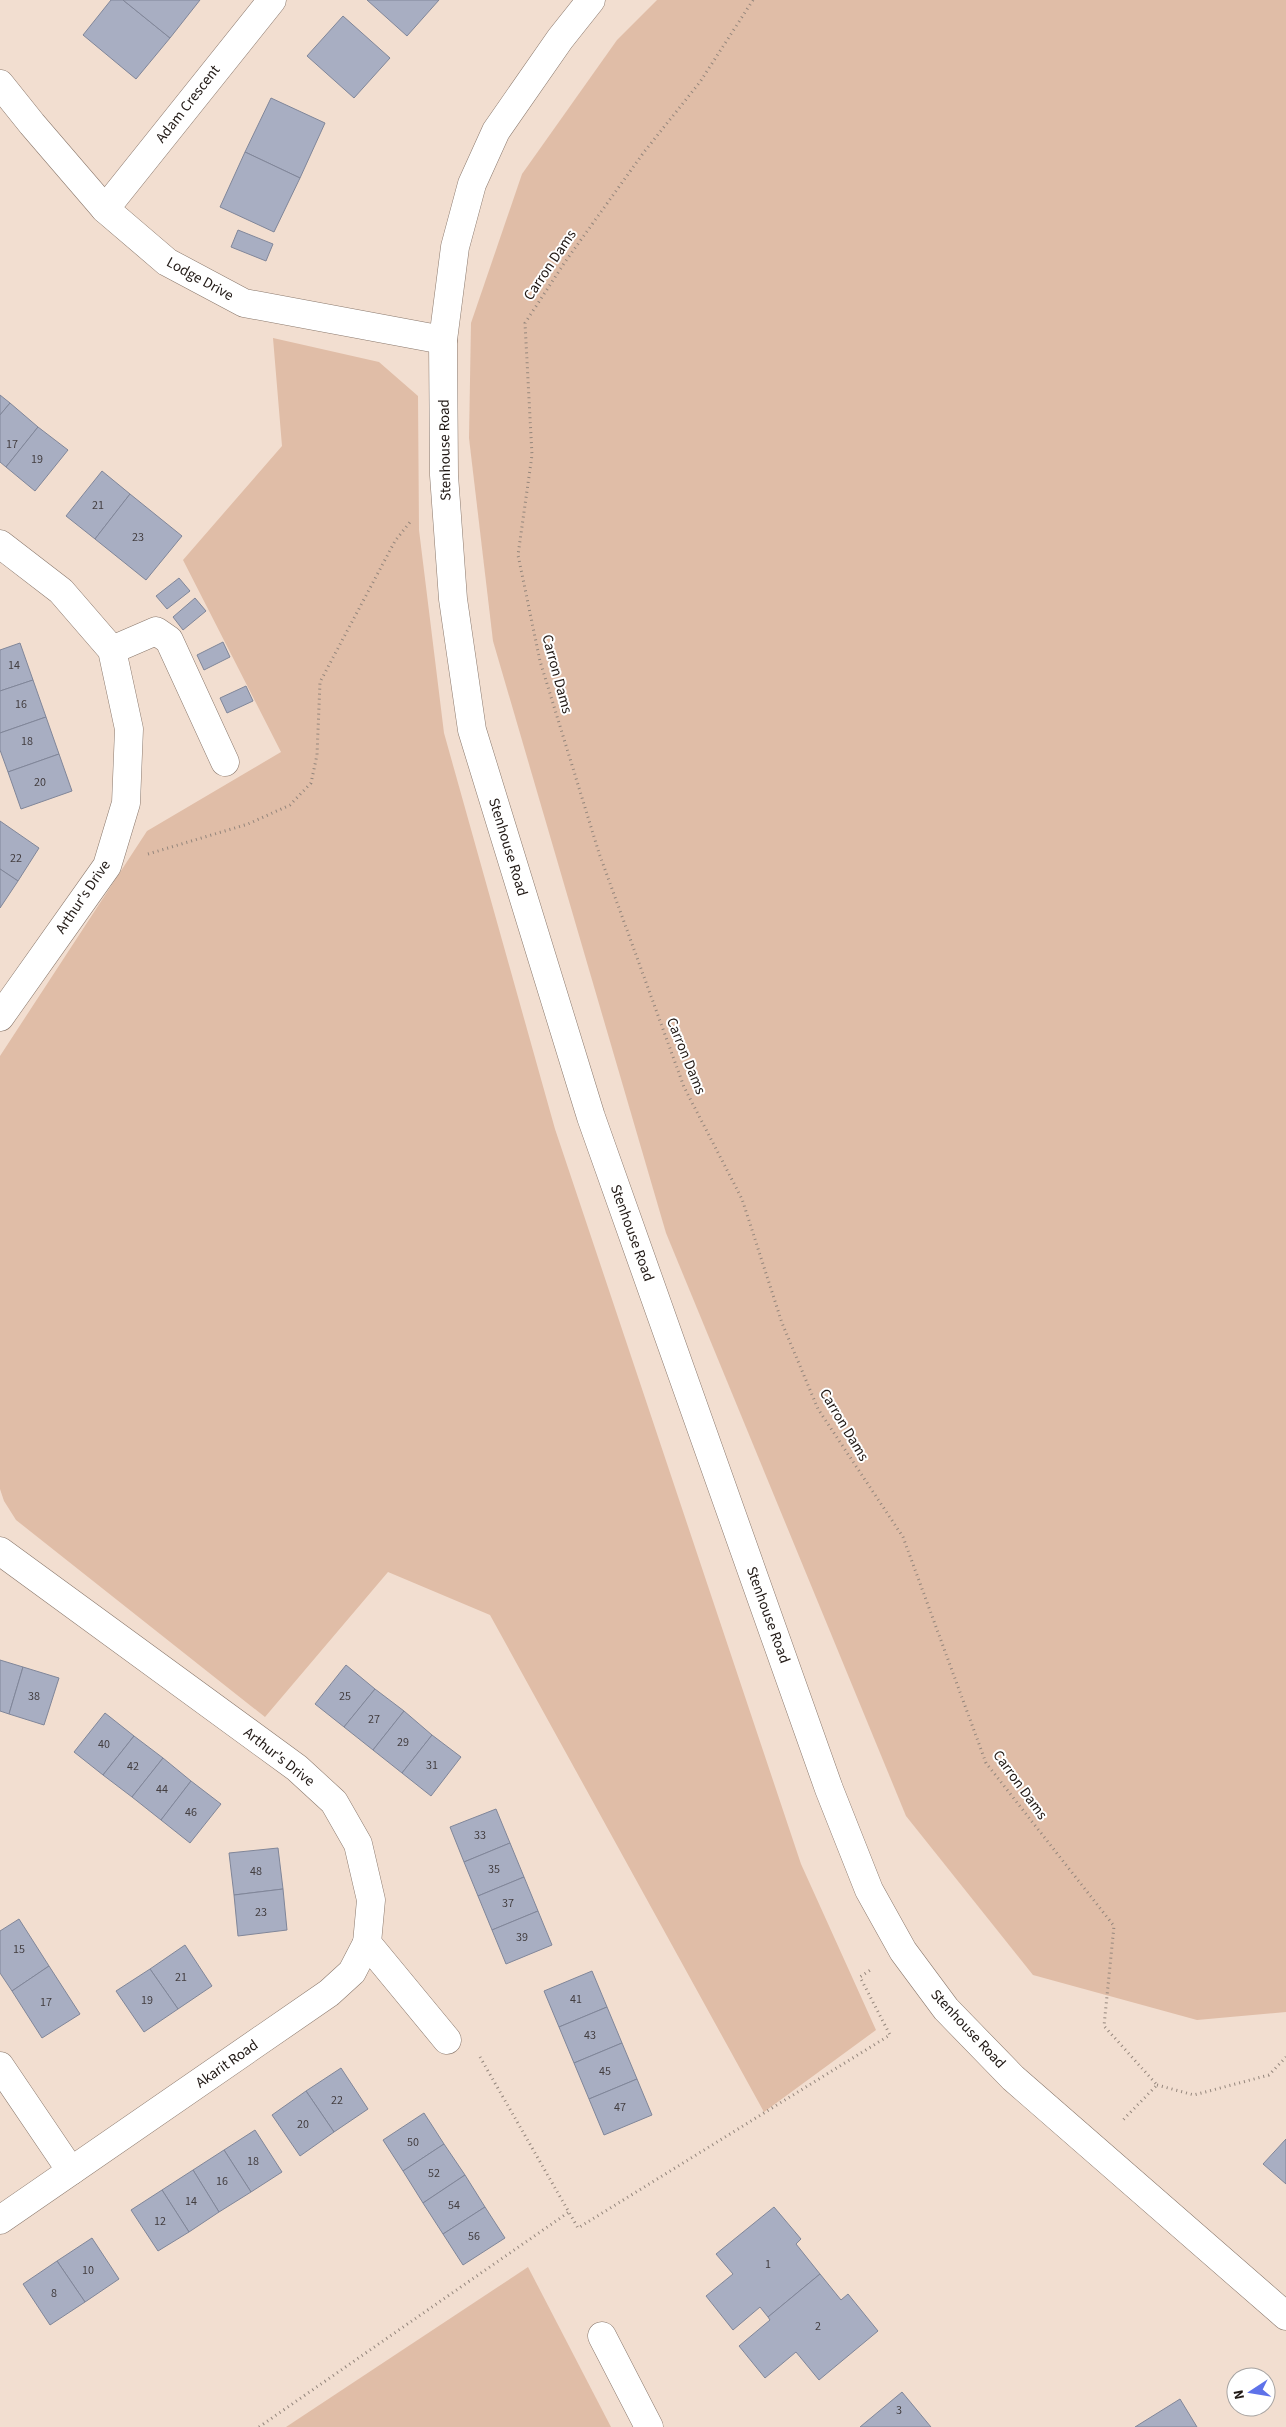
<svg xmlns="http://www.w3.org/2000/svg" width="1286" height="2427" font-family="'Source Sans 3',sans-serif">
<rect width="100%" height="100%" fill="#f2ded0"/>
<g fill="#e0bda7">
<path d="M 657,0 L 1286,0 L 1286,2012 L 1197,2020 L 1033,1975 L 906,1816 L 666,1233 L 493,641 L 469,438 L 471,323 L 522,174 L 617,40 Z"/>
<path d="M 273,338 L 379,362 L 418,396 L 419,530 L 444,733 L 555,1129 L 801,1864 L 876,2030 L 764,2112 L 490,1615 L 388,1572 L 265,1717 L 16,1520 L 4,1501 L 0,1489 L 0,1056 L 147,831 L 281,752 L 183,560 L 282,446 Z"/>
<path d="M 528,2267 L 611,2427 L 286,2427 Z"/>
</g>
<g fill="#a8aec2" stroke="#808699">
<path d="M 111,0 L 123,0 L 170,38 L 136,79 L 83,35 Z"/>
<path d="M 123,0 L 200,0 L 170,38 Z"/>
<path d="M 367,0 L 439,0 L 407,36 Z"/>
<path d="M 343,16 L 390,58 L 354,98 L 307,56 Z"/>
<path d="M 271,98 L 325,123 L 300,178 L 245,152 Z"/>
<path d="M 245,152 L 300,178 L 274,232 L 220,207 Z"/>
<path d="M 238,230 L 273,244 L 266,261 L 231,247 Z"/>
<path d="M 0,395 L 10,403 L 0,415 Z"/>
<path d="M 10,403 L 38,427 L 6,467 L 0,462 L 0,415 Z"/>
<path d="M 38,427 L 68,450 L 35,491 L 6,467 Z"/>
<path d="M 102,471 L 130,494 L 95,539 L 66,516 Z"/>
<path d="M 130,494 L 182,536 L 146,580 L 95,539 Z"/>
<path d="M 179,578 L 190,591 L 167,609 L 156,596 Z"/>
<path d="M 195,598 L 206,611 L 183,630 L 173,617 Z"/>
<path d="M 223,642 L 230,657 L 204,670 L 197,655 Z"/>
<path d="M 20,643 L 33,680 L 0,691 L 0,650 Z"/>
<path d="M 33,680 L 46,717 L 0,733 L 0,691 Z"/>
<path d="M 246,686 L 253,701 L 227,713 L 220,698 Z"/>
<path d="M 46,717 L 59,754 L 8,772 L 0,750 L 0,733 Z"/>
<path d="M 59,754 L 72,791 L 21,809 L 8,772 Z"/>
<path d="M 0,821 L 39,848 L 18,881 L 0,869 Z"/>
<path d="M 0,869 L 18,881 L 0,908 Z"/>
<path d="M 0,1660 L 23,1667 L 9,1714 L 0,1711 Z"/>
<path d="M 346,1665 L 375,1689 L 344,1727 L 315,1704 Z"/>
<path d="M 23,1667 L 59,1678 L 44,1725 L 9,1714 Z"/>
<path d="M 375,1689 L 404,1711 L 373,1750 L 344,1727 Z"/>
<path d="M 404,1711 L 432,1735 L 402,1773 L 373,1750 Z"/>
<path d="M 105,1713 L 134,1736 L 103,1775 L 74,1752 Z"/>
<path d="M 432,1735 L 461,1757 L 431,1796 L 402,1773 Z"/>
<path d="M 134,1736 L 163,1758 L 132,1797 L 103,1775 Z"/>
<path d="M 163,1758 L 191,1781 L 161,1820 L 132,1797 Z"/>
<path d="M 191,1781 L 221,1804 L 190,1843 L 161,1820 Z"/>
<path d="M 496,1809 L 510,1843 L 464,1862 L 450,1827 Z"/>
<path d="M 510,1843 L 524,1877 L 478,1896 L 464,1862 Z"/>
<path d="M 278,1848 L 283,1889 L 234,1895 L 229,1853 Z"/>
<path d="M 524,1877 L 538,1911 L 492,1930 L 478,1896 Z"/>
<path d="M 283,1889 L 287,1930 L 238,1936 L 234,1895 Z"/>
<path d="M 538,1911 L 552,1945 L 506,1964 L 492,1930 Z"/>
<path d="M 19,1919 L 49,1966 L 12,1991 L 0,1973 L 0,1931 Z"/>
<path d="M 185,1945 L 212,1986 L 178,2009 L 150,1969 Z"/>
<path d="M 49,1966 L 80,2014 L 42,2038 L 12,1991 Z"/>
<path d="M 150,1969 L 178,2009 L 144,2032 L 116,1991 Z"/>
<path d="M 592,1971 L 607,2007 L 559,2027 L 544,1991 Z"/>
<path d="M 607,2007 L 622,2043 L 574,2063 L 559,2027 Z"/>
<path d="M 622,2043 L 637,2079 L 589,2099 L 574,2063 Z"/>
<path d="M 341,2068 L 368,2109 L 334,2132 L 306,2091 Z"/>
<path d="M 637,2079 L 652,2115 L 604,2135 L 589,2099 Z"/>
<path d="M 306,2091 L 334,2132 L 300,2156 L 272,2115 Z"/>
<path d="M 424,2113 L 444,2144 L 403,2171 L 383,2140 Z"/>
<path d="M 255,2130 L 282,2172 L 251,2192 L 224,2150 Z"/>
<path d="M 1286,2139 L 1286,2184 L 1263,2164 Z"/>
<path d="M 444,2144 L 465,2175 L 423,2203 L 403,2171 Z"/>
<path d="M 224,2150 L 251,2192 L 219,2212 L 193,2170 Z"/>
<path d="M 193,2170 L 219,2212 L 189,2232 L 162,2190 Z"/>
<path d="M 465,2175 L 485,2207 L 443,2234 L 423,2203 Z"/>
<path d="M 162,2190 L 189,2232 L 158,2251 L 131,2210 Z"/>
<path d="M 485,2207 L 505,2238 L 463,2265 L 443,2234 Z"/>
<path d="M 774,2207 L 801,2239 L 796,2244 L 820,2274 L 768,2317 L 760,2307 L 733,2330 L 706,2296 L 733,2274 L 716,2254 Z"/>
<path d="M 92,2238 L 119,2279 L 85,2302 L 57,2261 Z"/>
<path d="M 57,2261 L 85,2302 L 50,2325 L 23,2284 Z"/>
<path d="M 820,2274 L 841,2300 L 848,2294 L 878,2331 L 819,2380 L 796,2352 L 765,2378 L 739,2346 L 770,2320 L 768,2317 Z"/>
<path d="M 902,2392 L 931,2427 L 860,2427 Z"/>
<path d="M 1180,2399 L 1197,2427 L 1135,2427 Z"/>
</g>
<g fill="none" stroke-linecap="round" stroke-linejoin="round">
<g stroke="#8a786c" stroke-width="29">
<g id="minor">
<path d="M 591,0 L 560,39 L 496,131 L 472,184 L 455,247 L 443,340 L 444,475 L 453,599 L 472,730 L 591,1117 L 829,1789 L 869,1890 L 903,1951 L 946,2009 L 1013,2078 L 1286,2316"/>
<path d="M 0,84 L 32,124 L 105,209 L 167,262 L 244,303 L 443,340"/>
<path d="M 105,209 L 272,0"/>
<path d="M 0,544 L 61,591 L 112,650 L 129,729 L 126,803 L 107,866 L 0,1017"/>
<path d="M 112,650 L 156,631 L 169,640 L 225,762"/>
<path d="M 0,1551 L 297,1768 L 334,1802 L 358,1844 L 371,1900 L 367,1943 L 447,2040"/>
<path d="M 0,2066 L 71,2171"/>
<path d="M 0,2220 L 329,1993 L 352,1972 L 367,1943"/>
<path d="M 602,2336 L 649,2427"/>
</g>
</g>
<g stroke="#94867c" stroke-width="3" stroke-dasharray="1 4" stroke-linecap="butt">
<path d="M 753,0 L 700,82 L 644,152 L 565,262 L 525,323 L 532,455 L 518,555 L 540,661 L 599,853 L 684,1087 L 742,1199 L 782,1323 L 818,1409 L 903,1537 L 986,1763 L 1114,1926 L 1104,2026 L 1157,2085 L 1121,2122"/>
<path d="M 148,854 L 248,824 L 290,805 L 311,783 L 317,755 L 320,682 L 395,541 L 410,522"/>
<path d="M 480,2057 L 578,2228 L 890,2035 L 860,1977 L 872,1969"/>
<path d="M 1157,2085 L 1194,2095 L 1269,2075 L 1286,2057"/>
<path d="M 259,2427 L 569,2212"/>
</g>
<use href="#minor" stroke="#fff" stroke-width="28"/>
</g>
<g text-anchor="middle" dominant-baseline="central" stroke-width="4" stroke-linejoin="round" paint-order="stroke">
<g font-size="12" fill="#433e40">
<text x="12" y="444">17</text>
<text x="37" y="459">19</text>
<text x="98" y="505">21</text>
<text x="138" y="537">23</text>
<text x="14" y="665">14</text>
<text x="21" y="704">16</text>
<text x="27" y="741">18</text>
<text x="40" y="782">20</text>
<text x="16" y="858">22</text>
<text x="34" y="1696">38</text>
<text x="345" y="1696">25</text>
<text x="374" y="1719">27</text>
<text x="403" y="1742">29</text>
<text x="104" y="1744">40</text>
<text x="432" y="1765">31</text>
<text x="133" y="1766">42</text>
<text x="162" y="1789">44</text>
<text x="191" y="1812">46</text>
<text x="480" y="1835">33</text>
<text x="494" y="1869">35</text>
<text x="256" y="1871">48</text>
<text x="508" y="1903">37</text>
<text x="261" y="1912">23</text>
<text x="522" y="1937">39</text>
<text x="19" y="1949">15</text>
<text x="181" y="1977">21</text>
<text x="576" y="1999">41</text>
<text x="147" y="2000">19</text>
<text x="46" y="2002">17</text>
<text x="590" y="2035">43</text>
<text x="605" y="2071">45</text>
<text x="337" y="2100">22</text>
<text x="620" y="2107">47</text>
<text x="303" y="2124">20</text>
<text x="413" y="2142">50</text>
<text x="253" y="2161">18</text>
<text x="434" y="2173">52</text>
<text x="222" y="2181">16</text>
<text x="191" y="2201">14</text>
<text x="454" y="2205">54</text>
<text x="160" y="2221">12</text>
<text x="474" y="2236">56</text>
<text x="768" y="2264">1</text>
<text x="88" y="2270">10</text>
<text x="54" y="2293">8</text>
<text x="818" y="2326">2</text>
<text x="899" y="2410">3</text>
</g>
<g font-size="15" fill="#211915" stroke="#fff">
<text transform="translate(188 104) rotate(-52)">Adam Crescent</text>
<text transform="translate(550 265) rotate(-56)">Carron Dams</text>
<text transform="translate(200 279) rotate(29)">Lodge Drive</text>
<text transform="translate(445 450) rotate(-91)">Stenhouse Road</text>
<text transform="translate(557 674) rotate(75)">Carron Dams</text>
<text transform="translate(508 847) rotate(73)">Stenhouse Road</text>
<text transform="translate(83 897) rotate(-56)">Arthur's Drive</text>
<text transform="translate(686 1056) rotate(68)">Carron Dams</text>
<text transform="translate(632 1233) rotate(70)">Stenhouse Road</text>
<text transform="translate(844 1425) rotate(59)">Carron Dams</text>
<text transform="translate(768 1615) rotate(70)">Stenhouse Road</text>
<text transform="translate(279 1757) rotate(38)">Arthur's Drive</text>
<text transform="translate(1020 1785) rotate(54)">Carron Dams</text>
<text transform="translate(968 2029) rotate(47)">Stenhouse Road</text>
<text transform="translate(227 2064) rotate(-35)">Akarit Road</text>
</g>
</g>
<g transform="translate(1251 2392) rotate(258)"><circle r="24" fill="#ffffff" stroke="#a6a3a1"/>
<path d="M0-4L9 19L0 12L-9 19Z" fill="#5e72e9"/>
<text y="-8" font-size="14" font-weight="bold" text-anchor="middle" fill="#211915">N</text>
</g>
</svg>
